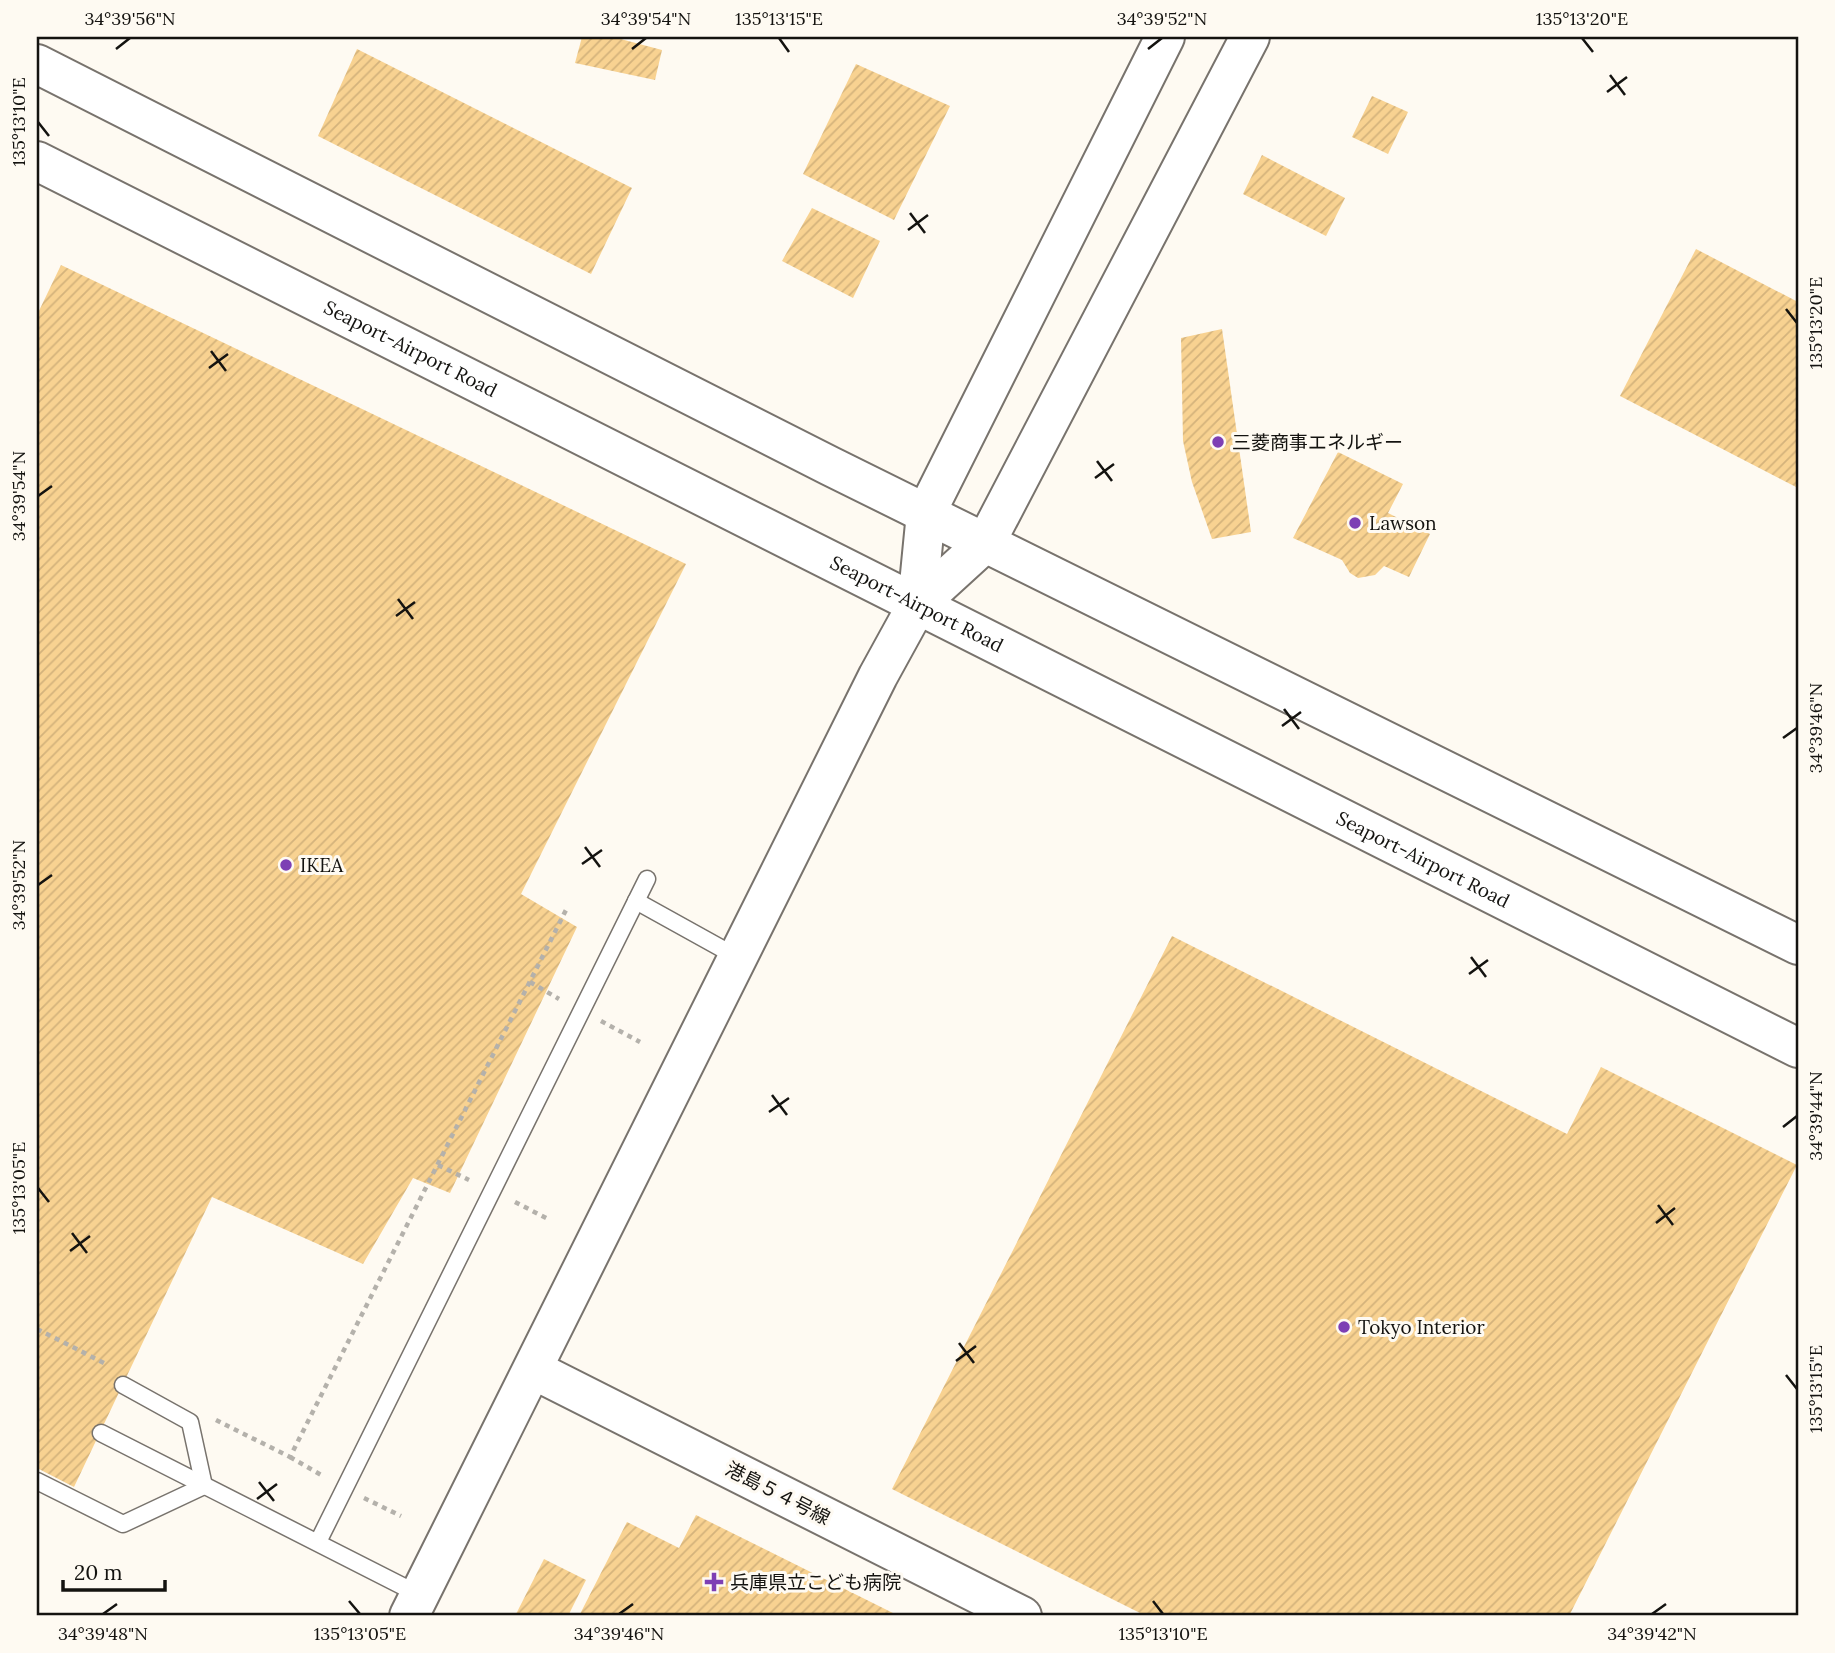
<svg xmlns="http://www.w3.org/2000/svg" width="1835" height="1653" font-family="Lora,'Noto Sans JP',serif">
<defs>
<pattern id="building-hatch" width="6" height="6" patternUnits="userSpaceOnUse" patternTransform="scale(1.75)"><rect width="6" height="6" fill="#f8d291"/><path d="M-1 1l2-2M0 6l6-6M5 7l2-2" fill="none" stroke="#d4b37c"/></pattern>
</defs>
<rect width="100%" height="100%" fill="#fefaf2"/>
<g fill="url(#building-hatch)">
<path d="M 582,37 L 613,37 L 662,50 L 655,80 L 575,63 Z"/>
<path d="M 357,49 L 632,188 L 591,274 L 318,136 Z"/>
<path d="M 856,64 L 950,106 L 894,220 L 803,174 Z"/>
<path d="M 1372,96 L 1408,112 L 1388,154 L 1352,137 Z"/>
<path d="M 1262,155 L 1345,198 L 1326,236 L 1243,194 Z"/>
<path d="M 812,208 L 880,241 L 853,298 L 782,261 Z"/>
<path d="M 1696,249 L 1798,302 L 1798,488 L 1620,396 Z"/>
<path d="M 61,265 L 686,564 L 521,894 L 577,927 L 450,1193 L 413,1178 L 363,1264 L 212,1197 L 74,1487 L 37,1468 L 37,315 Z"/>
<path d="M 1222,329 L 1251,532 L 1212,539 L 1192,482 L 1183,441 L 1181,338 Z"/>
<path d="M 1338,452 L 1403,484 L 1388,513 L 1430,534 L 1409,577 L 1384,566 L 1375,575 L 1358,578 L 1350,573 L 1342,560 L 1293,538 Z"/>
<path d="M 1172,936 L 1567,1134 L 1601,1067 L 1797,1165 L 1569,1616 L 1146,1616 L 892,1489 Z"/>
<path d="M 696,1515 L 899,1616 L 579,1616 L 627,1522 L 679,1548 Z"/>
<path d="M 544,1559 L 586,1580 L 568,1616 L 515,1616 Z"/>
</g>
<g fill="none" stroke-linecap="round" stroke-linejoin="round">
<g stroke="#78736d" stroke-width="19">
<g id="service">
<path d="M 636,901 L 737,957"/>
<path d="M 123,1385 L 190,1422 L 204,1486"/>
<path d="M 101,1433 L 420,1595"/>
<path d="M 37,1481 L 123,1524 L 204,1486"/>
<path d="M 318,1542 L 647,879"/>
</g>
</g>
<g stroke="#78736d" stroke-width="42">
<g id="tertiary">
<path d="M 37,64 L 830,466 L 1798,945"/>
<path id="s1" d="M 37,161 C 625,455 1211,753 1798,1048"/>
<path d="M 917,605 L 926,513 L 1165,37"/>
<path d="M 534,1370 L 1022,1616"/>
<path d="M 409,1616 L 878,676 L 917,605 L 986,542 L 1250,37"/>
</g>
</g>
<g stroke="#b4b1ab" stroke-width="4.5" stroke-dasharray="5 5" stroke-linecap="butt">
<path d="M 530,982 L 559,999"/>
<path d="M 601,1021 L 640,1042"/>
<path d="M 438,1165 L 469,1180"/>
<path d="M 515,1202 L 550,1220"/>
<path d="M 37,1329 L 108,1365"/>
<path d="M 216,1420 L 290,1457 L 567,908"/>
<path d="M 290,1457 L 323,1476"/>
<path d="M 364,1498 L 401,1516"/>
</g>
<use href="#service" stroke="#fff" stroke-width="16"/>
<use href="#tertiary" stroke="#fff" stroke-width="38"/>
</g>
<path fill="none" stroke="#141310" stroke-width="2.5" d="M 779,38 L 789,52M 1582,38 L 1593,52M 116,49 L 130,38M 632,49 L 646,38M 1148,49 L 1162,38M 1610,75 L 1625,95M 1607,92 L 1627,77M 38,122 L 49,136M 910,213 L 925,233M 908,230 L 928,215M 1786,309 L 1797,323M 211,351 L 226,371M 209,368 L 228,354M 1097,461 L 1112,481M 1095,478 L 1114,464M 38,496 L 52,486M 398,599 L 413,619M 396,616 L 415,602M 1284,709 L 1299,729M 1282,726 L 1301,712M 1783,738 L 1797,728M 585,847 L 600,867M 582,864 L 602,850M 38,885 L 52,875M 1471,957 L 1486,977M 1469,974 L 1488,960M 772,1095 L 787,1115M 769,1112 L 789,1098M 1783,1127 L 1797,1116M 38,1188 L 49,1202M 1658,1205 L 1673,1225M 1656,1223 L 1675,1208M 72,1233 L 87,1253M 70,1251 L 90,1236M 959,1343 L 974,1363M 956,1361 L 976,1346M 1786,1375 L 1797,1389M 259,1482 L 274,1501M 257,1499 L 277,1484M 349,1601 L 360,1614M 1153,1601 L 1163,1614M 103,1614 L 117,1604M 619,1614 L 633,1604M 1652,1614 L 1666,1604"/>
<g fill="#7d3fb4" stroke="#fefaf2" stroke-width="2.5">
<circle cx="1218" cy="442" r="7"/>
<circle cx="1355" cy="523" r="7"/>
<circle cx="286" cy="865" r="7"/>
<circle cx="1344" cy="1327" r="7"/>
<path d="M710.5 1571.5h7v7h7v7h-7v7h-7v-7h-7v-7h7z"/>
</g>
<g text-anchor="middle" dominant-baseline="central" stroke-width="6" stroke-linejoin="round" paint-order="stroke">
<g font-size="19" fill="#141310" stroke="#fefaf2">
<text stroke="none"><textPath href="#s1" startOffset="418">Seaport-Airport Road</textPath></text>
<text stroke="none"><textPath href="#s1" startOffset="985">Seaport-Airport Road</textPath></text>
<text stroke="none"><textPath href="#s1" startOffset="1552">Seaport-Airport Road</textPath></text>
<text transform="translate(778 1493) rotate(27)">港島５４号線</text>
</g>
<g font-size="19" fill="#141310" stroke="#fefaf2" text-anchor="start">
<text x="1232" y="442">三菱商事エネルギー</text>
<text x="1369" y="523">Lawson</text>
<text x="300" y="865">IKEA</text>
<text x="1358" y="1327">Tokyo Interior</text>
<text x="730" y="1582">兵庫県立こども病院</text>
</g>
</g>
<rect width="1835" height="1653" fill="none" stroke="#fefaf2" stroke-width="77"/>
<path d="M63 1580v10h102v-10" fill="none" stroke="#141310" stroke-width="3.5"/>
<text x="74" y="1580" font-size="21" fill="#141310" stroke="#fefaf2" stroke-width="5" paint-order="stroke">20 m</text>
<rect x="38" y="38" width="1759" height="1576" fill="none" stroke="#141310" stroke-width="2.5"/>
<g font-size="18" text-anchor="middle" fill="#141310">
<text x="130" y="25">34°39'56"N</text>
<text x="646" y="25">34°39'54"N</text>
<text x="779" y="25">135°13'15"E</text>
<text x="1162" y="25">34°39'52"N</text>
<text x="1582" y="25">135°13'20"E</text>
<text transform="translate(19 122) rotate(-90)" y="6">135°13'10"E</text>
<text transform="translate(1816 323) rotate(-90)" y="6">135°13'20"E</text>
<text transform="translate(19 496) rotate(-90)" y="6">34°39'54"N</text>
<text transform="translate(1816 728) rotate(-90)" y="6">34°39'46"N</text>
<text transform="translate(19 885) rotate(-90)" y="6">34°39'52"N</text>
<text transform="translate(1816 1116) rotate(-90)" y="6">34°39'44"N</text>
<text transform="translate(19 1188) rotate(-90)" y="6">135°13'05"E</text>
<text transform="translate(1816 1389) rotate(-90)" y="6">135°13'15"E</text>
<text x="103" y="1640">34°39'48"N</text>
<text x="360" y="1640">135°13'05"E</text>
<text x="619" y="1640">34°39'46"N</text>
<text x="1163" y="1640">135°13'10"E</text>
<text x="1652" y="1640">34°39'42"N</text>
</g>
</svg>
